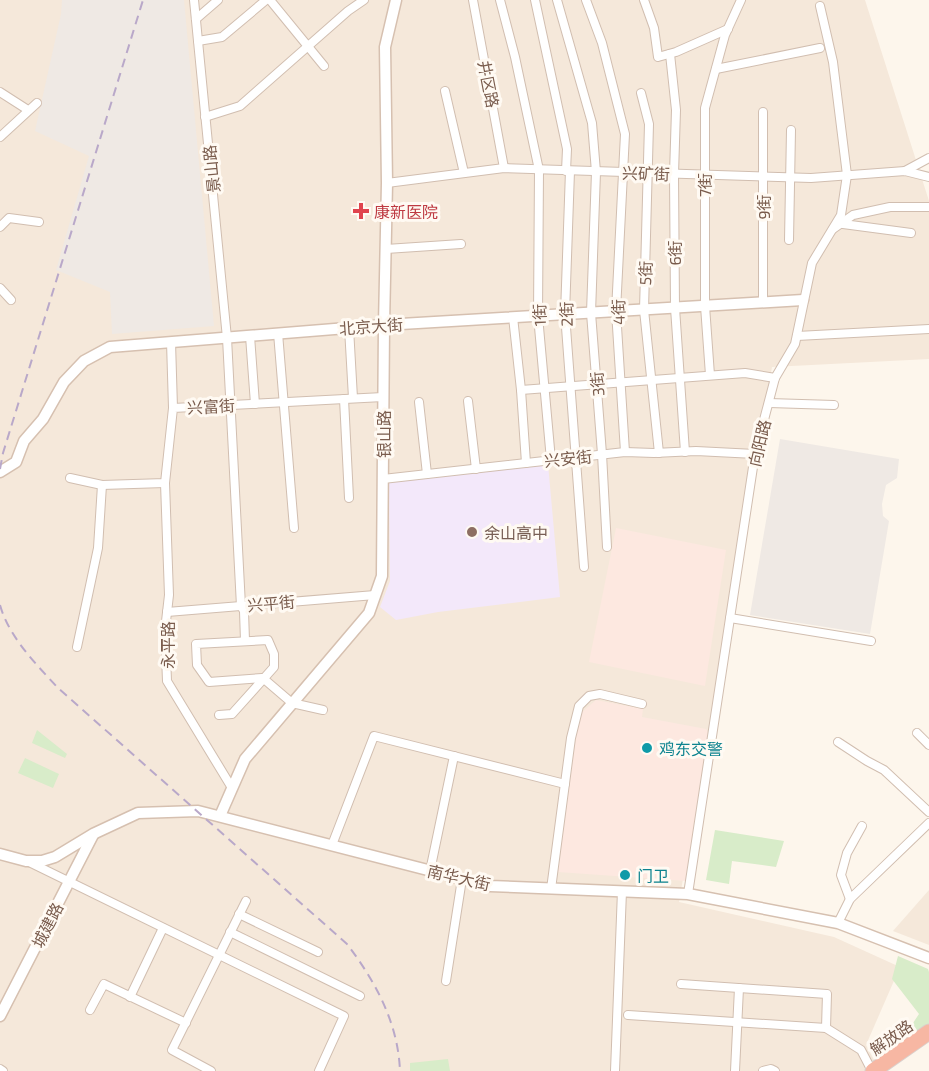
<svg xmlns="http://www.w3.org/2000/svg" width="929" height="1071" font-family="'Exo 2','Noto Sans SC',sans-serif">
<rect width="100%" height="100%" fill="#fdf6ec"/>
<g fill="#f5e8da">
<path d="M 0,0 L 865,0 L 929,201 L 929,359 L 772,367 L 679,902 L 834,937 L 900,967 L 866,1045 L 880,1071 L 0,1071 Z"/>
<path d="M 929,890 L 929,945 L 893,931 Z"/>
</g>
<g fill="#fde8e0">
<path d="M 616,528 L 726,550 L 705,686 L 589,662 Z"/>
<path d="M 596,700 L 643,709 L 642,717 L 706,729 L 709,733 L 686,881 L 558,872 L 577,725 L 582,712 Z"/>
</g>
<g fill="#efe9e4">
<path d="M 62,0 L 184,0 L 214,326 L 112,334 L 110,292 L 56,270 L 89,156 L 35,131 L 61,14 Z"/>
<path d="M 780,439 L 899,459 L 897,478 L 886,485 L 882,504 L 883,516 L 889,521 L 870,634 L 750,615 Z"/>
</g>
<path fill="#f3e8fa" d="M 548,464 L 560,597 L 438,612 L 396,620 L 380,607 L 390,581 L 389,482 Z"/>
<g fill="#d8ecc9">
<path d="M 37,730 L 67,754 L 65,758 L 32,743 Z"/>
<path d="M 25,758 L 59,774 L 53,788 L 18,773 Z"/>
<path d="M 715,830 L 784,841 L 776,867 L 732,861 L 729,884 L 706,880 Z"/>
<path d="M 898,956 L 928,969 L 929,972 L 929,1028 L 889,1052 L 883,1035 L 911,1026 L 919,1014 L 892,979 Z"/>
<path d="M 448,1059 L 450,1071 L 410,1071 L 410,1063 Z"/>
</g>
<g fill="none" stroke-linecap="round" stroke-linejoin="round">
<g stroke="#d1beb0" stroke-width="10">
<g id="street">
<path d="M 194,0 L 227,338 L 241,606 L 244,611 L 245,641"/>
<path d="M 270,0 L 324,66"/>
<path d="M 473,0 L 504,168"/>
<path d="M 500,0 L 515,57 L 539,170 L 538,316 L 551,460"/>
<path d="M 535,0 L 567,149 L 566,171"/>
<path d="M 557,0 L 592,123 L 596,172 L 591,313 L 602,454 L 607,547"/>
<path d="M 586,0 L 602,43 L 625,134 L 616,311 L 625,452"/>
<path d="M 644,0 L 654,28 L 658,57 L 676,52 L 728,29"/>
<path d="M 196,19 L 218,0"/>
<path d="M 198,41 L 222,37 L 266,0"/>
<path d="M 670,54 L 676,110 L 674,174 L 675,308 L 685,452"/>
<path d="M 716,69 L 820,48"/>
<path d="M 445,91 L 464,173"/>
<path d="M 0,92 L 28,110"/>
<path d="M 641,93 L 649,124 L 644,310 L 659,453"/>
<path d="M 763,112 L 763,303"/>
<path d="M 205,117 L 240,106 L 348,11 L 364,0"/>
<path d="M 0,137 L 37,103"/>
<path d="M 570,171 L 565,314 L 584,567"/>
<path d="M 905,171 L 929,158"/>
<path d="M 387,183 L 504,168 L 811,178 L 905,171 L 929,177"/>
<path d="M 843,224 L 911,233"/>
<path d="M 0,227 L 9,218 L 39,222"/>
<path d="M 833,229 L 853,215 L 890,207 L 929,207"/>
<path d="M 789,240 L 791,130"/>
<path d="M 386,249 L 461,244"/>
<path d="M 0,288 L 11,300"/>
<path d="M 513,317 L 521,390 L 526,463"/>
<path d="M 349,328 L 353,398"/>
<path d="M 278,333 L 294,528"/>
<path d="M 250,336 L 255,404"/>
<path d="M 797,336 L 929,329"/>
<path d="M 171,342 L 173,408"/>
<path d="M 710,375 L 705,306 L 705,108 L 725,35 L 741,0"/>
<path d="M 521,390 L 745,373 L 775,378"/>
<path d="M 344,399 L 349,498"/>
<path d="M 468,401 L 476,469"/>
<path d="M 419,402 L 427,474"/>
<path d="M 769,403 L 834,405"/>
<path d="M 70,478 L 102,485 L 165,483 L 173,408 L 383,397"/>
<path d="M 383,479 L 625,452 L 654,453 L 696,451 L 755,454"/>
<path d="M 165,483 L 169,595 L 165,630 L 167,681 L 232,788"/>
<path d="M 167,612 L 375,595"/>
<path d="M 730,618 L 871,641"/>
<path d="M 77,647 L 98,548 L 102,485"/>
<path d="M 219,715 L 232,714 L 274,667 L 274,654 L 268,640 L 196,644 L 197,665 L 209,682 L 262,678 L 264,679 L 292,703 L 323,710"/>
<path d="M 917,733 L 929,745"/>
<path d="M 838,742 L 867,761 L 884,770 L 929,812"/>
<path d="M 332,845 L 374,736 L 565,784"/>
<path d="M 29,862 L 344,1016 L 319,1071"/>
<path d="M 430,871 L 454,756"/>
<path d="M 551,889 L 571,738 L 579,706 L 589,696 L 600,694 L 642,704"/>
<path d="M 688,894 L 755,454 L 775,378 L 795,344 L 812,263 L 841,215 L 847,175 L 833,62 L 820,6"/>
<path d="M 850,899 L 841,875 L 847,853 L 862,826"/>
<path d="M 239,914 L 318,952"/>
<path d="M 838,923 L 850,899 L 929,823"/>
<path d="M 230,932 L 360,996"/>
<path d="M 446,981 L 462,879"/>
<path d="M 681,984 L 827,994 L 826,1028"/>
<path d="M 130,997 L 163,928"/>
<path d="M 90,1010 L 104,984 L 186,1023"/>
<path d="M 628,1015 L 826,1028 L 861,1050 L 872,1071"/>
<path d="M 0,1069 L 3,1071"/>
<path d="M 211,1071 L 172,1050 L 246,901"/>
<path d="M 615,1071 L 622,891"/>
<path d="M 735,1071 L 739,988"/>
<path d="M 763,1071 L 771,1069 L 775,1071"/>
</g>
</g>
<g stroke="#d6c0b0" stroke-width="13">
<g id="secondary">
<path d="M 0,472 L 16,462 L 24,441 L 43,419 L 64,382 L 84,361 L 110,347 L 384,325 L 803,300"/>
<path d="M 220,816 L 245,759 L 369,613 L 382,576 L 384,325 L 387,183 L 385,47 L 396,0"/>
<path d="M 0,854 L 26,861 L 42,861 L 55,857 L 93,834 L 138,813 L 198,811 L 490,886 L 688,894 L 838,923 L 929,958"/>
<path d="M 0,1016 L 93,835"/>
</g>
</g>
<g stroke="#dad1cd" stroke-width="17">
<path id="highway" d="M 873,1071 L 929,1032"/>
</g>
<use href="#street" stroke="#fff" stroke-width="8"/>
<use href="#secondary" stroke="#fff" stroke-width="10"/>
<use href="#highway" stroke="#f7b7a3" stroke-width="15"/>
<g stroke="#b9a8c9" stroke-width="2" stroke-dasharray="9 6" stroke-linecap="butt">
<path d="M 0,469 L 3,453 L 143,0"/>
<path d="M 0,605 C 9,637 35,663 58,688 L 347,944 C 375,981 398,1022 400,1071"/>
</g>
</g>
<path fill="#e0444e" stroke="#fffaf3" stroke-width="2" d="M358 202h6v6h6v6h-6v6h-6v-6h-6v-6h6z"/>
<circle fill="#8d6e63" stroke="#fffaf3" stroke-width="2" cx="472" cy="532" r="6"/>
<g fill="#0f9aa8" stroke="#fffaf3" stroke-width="2">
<circle cx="647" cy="748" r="6"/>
<circle cx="625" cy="875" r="6"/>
</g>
<g text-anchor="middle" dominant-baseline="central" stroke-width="6" stroke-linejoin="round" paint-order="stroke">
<g font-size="16" fill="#7a5c4d" stroke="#fffaf3">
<text transform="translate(489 84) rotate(79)">井区路</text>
<text transform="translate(211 169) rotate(-96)">景山路</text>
<text transform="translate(646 173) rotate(2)">兴矿街</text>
<text transform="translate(704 185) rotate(-90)">7街</text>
<text transform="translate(763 207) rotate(-90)">9街</text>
<text transform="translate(674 253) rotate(-90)">6街</text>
<text transform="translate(645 273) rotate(-88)">5街</text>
<text transform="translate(618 312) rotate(-91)">4街</text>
<text transform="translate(566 314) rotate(-91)">2街</text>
<text transform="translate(539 315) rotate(-92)">1街</text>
<text transform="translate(371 326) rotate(-4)">北京大街</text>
<text transform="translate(597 384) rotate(-95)">3街</text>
<text transform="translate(211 406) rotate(-3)">兴富街</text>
<text transform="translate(383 434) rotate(-90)">银山路</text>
<text transform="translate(759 443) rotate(-77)">向阳路</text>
<text transform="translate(568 458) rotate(-6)">兴安街</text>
<text transform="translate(271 603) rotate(-5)">兴平街</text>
<text transform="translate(167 645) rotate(-90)">永平路</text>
<text transform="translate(459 877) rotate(13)">南华大街</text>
<text transform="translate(47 925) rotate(-63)">城建路</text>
<text transform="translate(891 1037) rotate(-35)">解放路</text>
</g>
<g font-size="16" fill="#be3a42" stroke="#fffaf3" text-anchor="start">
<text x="374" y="211">康新医院</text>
</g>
<g font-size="16" fill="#785e54" stroke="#fffaf3" text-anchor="start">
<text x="484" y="532">余山高中</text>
</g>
<g font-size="16" fill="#0d838f" stroke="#fffaf3" text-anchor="start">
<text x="659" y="748">鸡东交警</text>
<text x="637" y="875">门卫</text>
</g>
</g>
</svg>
